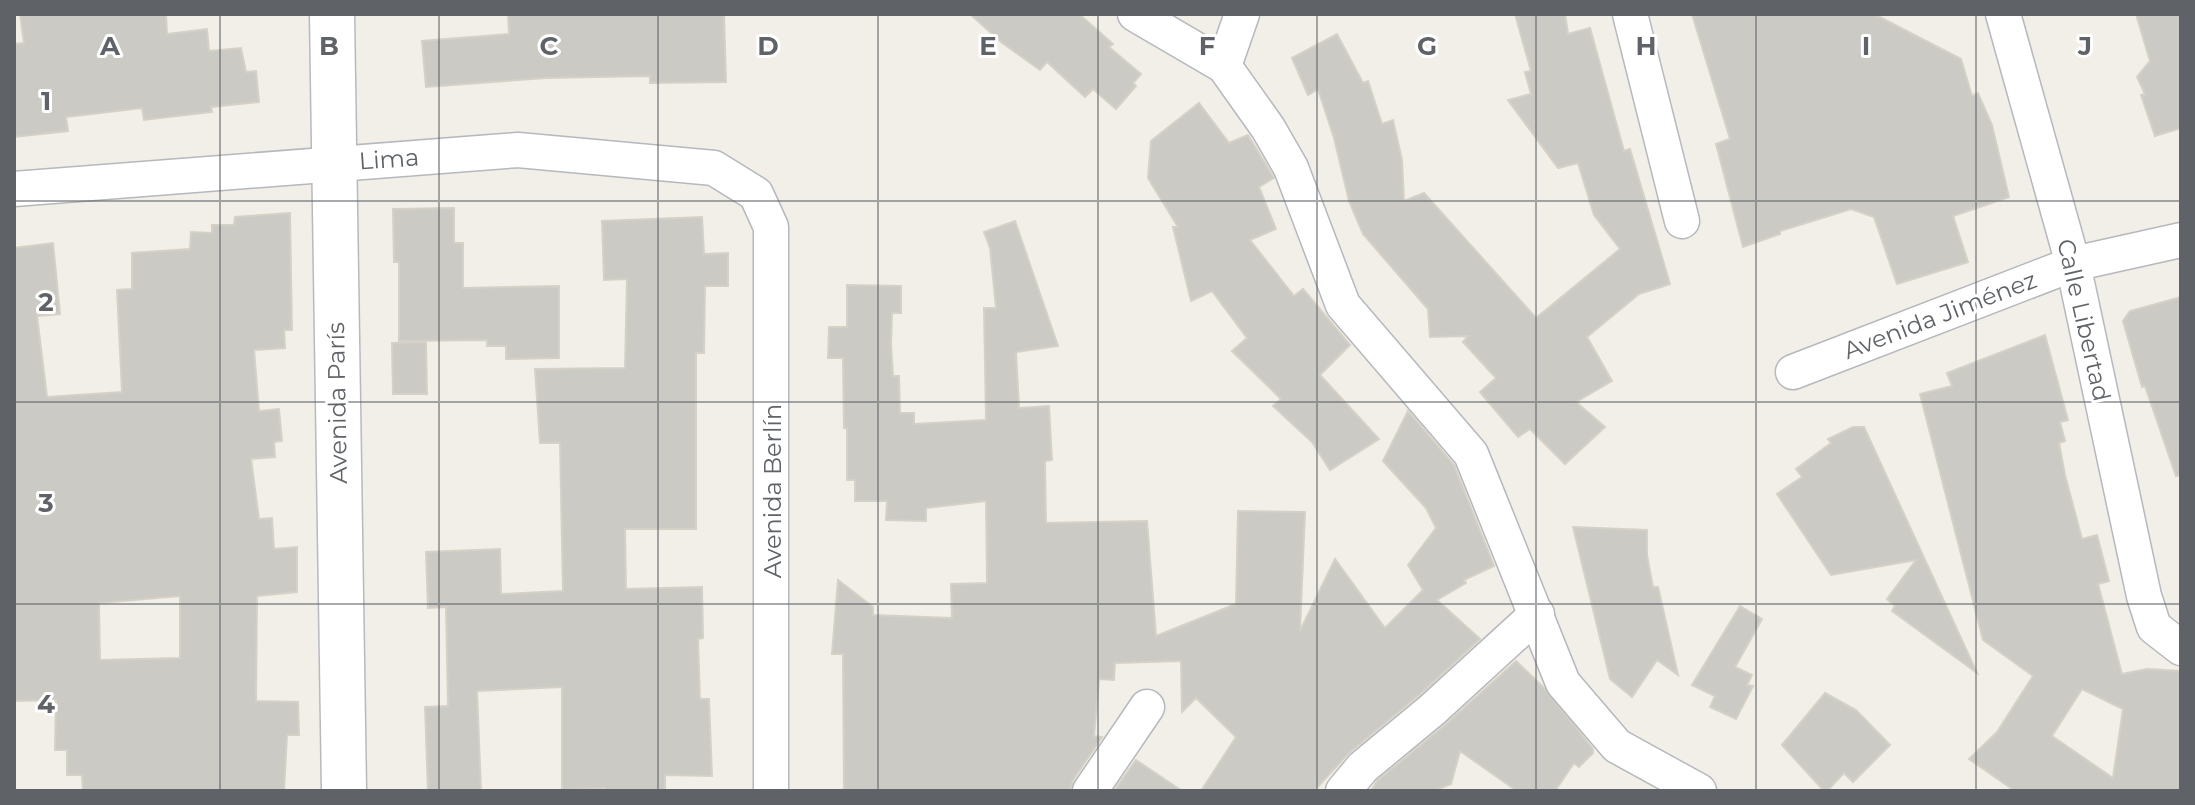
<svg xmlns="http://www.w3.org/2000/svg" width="2195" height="805" font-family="Montserrat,sans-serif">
<rect width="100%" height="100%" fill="#f1efe8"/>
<g fill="#cccac5" stroke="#d6d1c6" stroke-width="2" fill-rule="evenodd">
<path d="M 20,14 L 166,14 L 167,34 L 207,29 L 209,51 L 241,48 L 246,72 L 256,71 L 259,102 L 211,107 L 212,112 L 144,120 L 142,108 L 66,117 L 68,131 L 14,137 L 14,44 L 24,43 Z"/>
<path d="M 508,14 L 724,14 L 726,82 L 650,83 L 650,76 L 546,78 L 426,87 L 422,41 L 509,34 Z"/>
<path d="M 970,14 L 1079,14 L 1113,44 L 1109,47 L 1141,74 L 1133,83 L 1136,86 L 1116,109 L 1093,89 L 1085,97 L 1047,62 L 1040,70 L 1001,42 Z"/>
<path d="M 1515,14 L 1565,14 L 1568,34 L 1590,28 L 1624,151 L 1630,149 L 1670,284 L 1639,294 L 1587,337 L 1612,381 L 1576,402 L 1605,427 L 1565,464 L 1530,429 L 1518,437 L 1480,392 L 1496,378 L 1463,342 L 1468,336 L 1430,337 L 1428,309 L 1363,234 L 1349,201 L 1334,138 L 1318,89 L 1308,95 L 1292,58 L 1337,34 L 1363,83 L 1368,81 L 1382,124 L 1393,120 L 1402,160 L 1404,201 L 1424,193 L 1536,318 L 1620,249 L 1594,215 L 1578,163 L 1558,168 L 1508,100 L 1531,94 L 1525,72 L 1531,71 Z"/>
<path d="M 1692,14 L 1874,14 L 1961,59 L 1972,96 L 1978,93 L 1992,125 L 2009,197 L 1953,216 L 1968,262 L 1897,284 L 1874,217 L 1851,209 L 1780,231 L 1780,234 L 1743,247 L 1716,144 L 1730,139 Z"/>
<path d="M 2136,14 L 2181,14 L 2181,128 L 2155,136 L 2141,95 L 2145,94 L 2137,77 L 2150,61 Z"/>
<path d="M 1199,103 L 1229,143 L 1248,135 L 1274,178 L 1259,187 L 1276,229 L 1250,240 L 1294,296 L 1303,289 L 1350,345 L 1320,375 L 1379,439 L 1330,470 L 1312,442 L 1273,406 L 1281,399 L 1232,351 L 1247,338 L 1212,291 L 1191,301 L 1173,227 L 1178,227 L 1148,178 L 1151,141 Z"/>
<path d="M 454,208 L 454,243 L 463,243 L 463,288 L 559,286 L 559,358 L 506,359 L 506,346 L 487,346 L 487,340 L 399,341 L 399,262 L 394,262 L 393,209 Z"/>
<path d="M 290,213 L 292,330 L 284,330 L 285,348 L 254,350 L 259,411 L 279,409 L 282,441 L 274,442 L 275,457 L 251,459 L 259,519 L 272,518 L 274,549 L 297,547 L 297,592 L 257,596 L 256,701 L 298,702 L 299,735 L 287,735 L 284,791 L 83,791 L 82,775 L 67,775 L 67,750 L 55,750 L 56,700 L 14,701 L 14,248 L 53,243 L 60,314 L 37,316 L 47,397 L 122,392 L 117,290 L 132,289 L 132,253 L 190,249 L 191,232 L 212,233 L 212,225 L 234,225 L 235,217 ZM 180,596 L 180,658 L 100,660 L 99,603 Z"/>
<path d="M 702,217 L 704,254 L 728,253 L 728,286 L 705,286 L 704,353 L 696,353 L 696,529 L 625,529 L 626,589 L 702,587 L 703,638 L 698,639 L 700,699 L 709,699 L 712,776 L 665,775 L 665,791 L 605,791 L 605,788 L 562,790 L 562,687 L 477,691 L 481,791 L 428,791 L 425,707 L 448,706 L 446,607 L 428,608 L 426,552 L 500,549 L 501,594 L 563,591 L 560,443 L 540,443 L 535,369 L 625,368 L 627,279 L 604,280 L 602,221 Z"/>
<path d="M 1015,221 L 1058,346 L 1016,352 L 1019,408 L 1049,406 L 1052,460 L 1045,461 L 1046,523 L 1147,521 L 1156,636 L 1236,604 L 1238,511 L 1305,512 L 1300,631 L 1335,559 L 1385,628 L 1423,590 L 1408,565 L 1436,528 L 1426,508 L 1383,461 L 1408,411 L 1454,465 L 1494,566 L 1464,580 L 1466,583 L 1437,600 L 1480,639 L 1419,695 L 1350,752 L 1314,791 L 1201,791 L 1236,737 L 1196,698 L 1182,712 L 1181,661 L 1115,663 L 1114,680 L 1099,679 L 1094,736 L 1102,737 L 1073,780 L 1070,791 L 844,791 L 843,654 L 832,654 L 838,580 L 873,607 L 873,615 L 952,618 L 951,584 L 987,583 L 986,501 L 926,508 L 926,521 L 886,520 L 887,501 L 855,501 L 855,480 L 847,480 L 847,428 L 844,428 L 843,358 L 828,358 L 829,327 L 847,327 L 847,285 L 901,286 L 901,313 L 892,313 L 891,344 L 893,376 L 899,376 L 900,413 L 914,413 L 914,424 L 986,420 L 984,308 L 996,308 L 990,248 L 984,232 Z"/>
<path d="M 2181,297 L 2181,475 L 2176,476 L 2145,386 L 2142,387 L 2123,321 L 2130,311 Z"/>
<path d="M 2045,335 L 2068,420 L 2060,422 L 2065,441 L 2059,443 L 2065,475 L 2082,539 L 2097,535 L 2109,581 L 2098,584 L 2122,674 L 2147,669 L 2181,671 L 2181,791 L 2015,791 L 1969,759 L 1997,732 L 2033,676 L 1983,640 L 1920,394 L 1952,386 L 1947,373 ZM 2082,689 L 2123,709 L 2113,778 L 2052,736 Z"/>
<path d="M 426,342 L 427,394 L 393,394 L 392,343 Z"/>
<path d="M 1853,427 L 1864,427 L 1977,673 L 1892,611 L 1895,606 L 1887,599 L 1916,560 L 1831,575 L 1777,494 L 1802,477 L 1796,469 L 1831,443 L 1828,439 Z"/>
<path d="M 1573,527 L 1647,530 L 1647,555 L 1653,587 L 1658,587 L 1678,675 L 1657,660 L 1632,697 L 1610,679 Z"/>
<path d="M 1740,606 L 1762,619 L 1735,667 L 1752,675 L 1747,685 L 1753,686 L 1736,719 L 1710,707 L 1715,696 L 1692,685 Z"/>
<path d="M 1516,661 L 1544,688 L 1593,749 L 1593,753 L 1579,767 L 1574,763 L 1555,791 L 1517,791 L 1460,751 L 1451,784 L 1434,791 L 1371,791 L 1377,781 L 1445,725 Z"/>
<path d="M 1825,693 L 1856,710 L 1890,745 L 1853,782 L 1844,773 L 1827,791 L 1824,791 L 1782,745 Z"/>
<path d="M 1136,760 L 1182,791 L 1114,791 Z"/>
</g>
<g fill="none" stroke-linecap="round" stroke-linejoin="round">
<g stroke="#b5b8bc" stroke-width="37">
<g id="street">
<path d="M 1135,14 L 1224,66 L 1268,128 L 1291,168 L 1343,305 L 1471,454 L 1563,683 L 1617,746 L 1699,791"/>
<path d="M 1630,14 L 1682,221"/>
<path d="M 2003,14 L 2073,264 L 2144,596 L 2154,627 L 2181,648"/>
<path d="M 1224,66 L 1242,14"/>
<path d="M 14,189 L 518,150 L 714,168 L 756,194 L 771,227 L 771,791"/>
<path d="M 1793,372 L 2073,264 L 2181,240"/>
<path d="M 1090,791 L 1147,707"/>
<path d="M 1343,791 L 1363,767 L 1432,710 L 1537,614"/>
</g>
</g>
<g stroke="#b6babf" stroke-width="47">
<path id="secondary" d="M 332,14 L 344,791"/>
</g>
<use href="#street" stroke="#fff" stroke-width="34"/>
<use href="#secondary" stroke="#fff" stroke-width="44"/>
</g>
<path fill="none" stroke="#5f6368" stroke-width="2" stroke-opacity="0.55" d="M 220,14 L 220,791M 439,14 L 439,791M 658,14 L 658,791M 878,14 L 878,791M 1098,14 L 1098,791M 1317,14 L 1317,791M 1536,14 L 1536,791M 1756,14 L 1756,791M 1976,14 L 1976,791M 14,201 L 2181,201M 14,402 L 2181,402M 14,604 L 2181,604"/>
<g text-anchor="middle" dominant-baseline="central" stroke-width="6" stroke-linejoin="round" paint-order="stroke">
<g font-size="24" fill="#5f6368" stroke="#fff">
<text transform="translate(389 159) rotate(-4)">Lima</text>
<text transform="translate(1940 315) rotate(-21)">Avenida Jiménez</text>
<text transform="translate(2084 320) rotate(77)">Calle Libertad</text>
<text transform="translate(337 403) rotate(-91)">Avenida París</text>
<text transform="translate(772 491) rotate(-90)">Avenida Berlín</text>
</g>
</g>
<g font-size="26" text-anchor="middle" font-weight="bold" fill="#5f6368" stroke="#fff" stroke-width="6" stroke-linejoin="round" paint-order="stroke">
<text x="110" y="55">A</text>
<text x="329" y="55">B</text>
<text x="549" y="55">C</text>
<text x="768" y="55">D</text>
<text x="988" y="55">E</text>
<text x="1207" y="55">F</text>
<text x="1427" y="55">G</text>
<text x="1646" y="55">H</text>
<text x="1866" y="55">I</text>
<text x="2085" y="55">J</text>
<text x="46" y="110">1</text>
<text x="46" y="311">2</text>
<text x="46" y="512">3</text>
<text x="46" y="713">4</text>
</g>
<rect width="2195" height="805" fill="none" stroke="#5f6368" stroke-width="32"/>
</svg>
